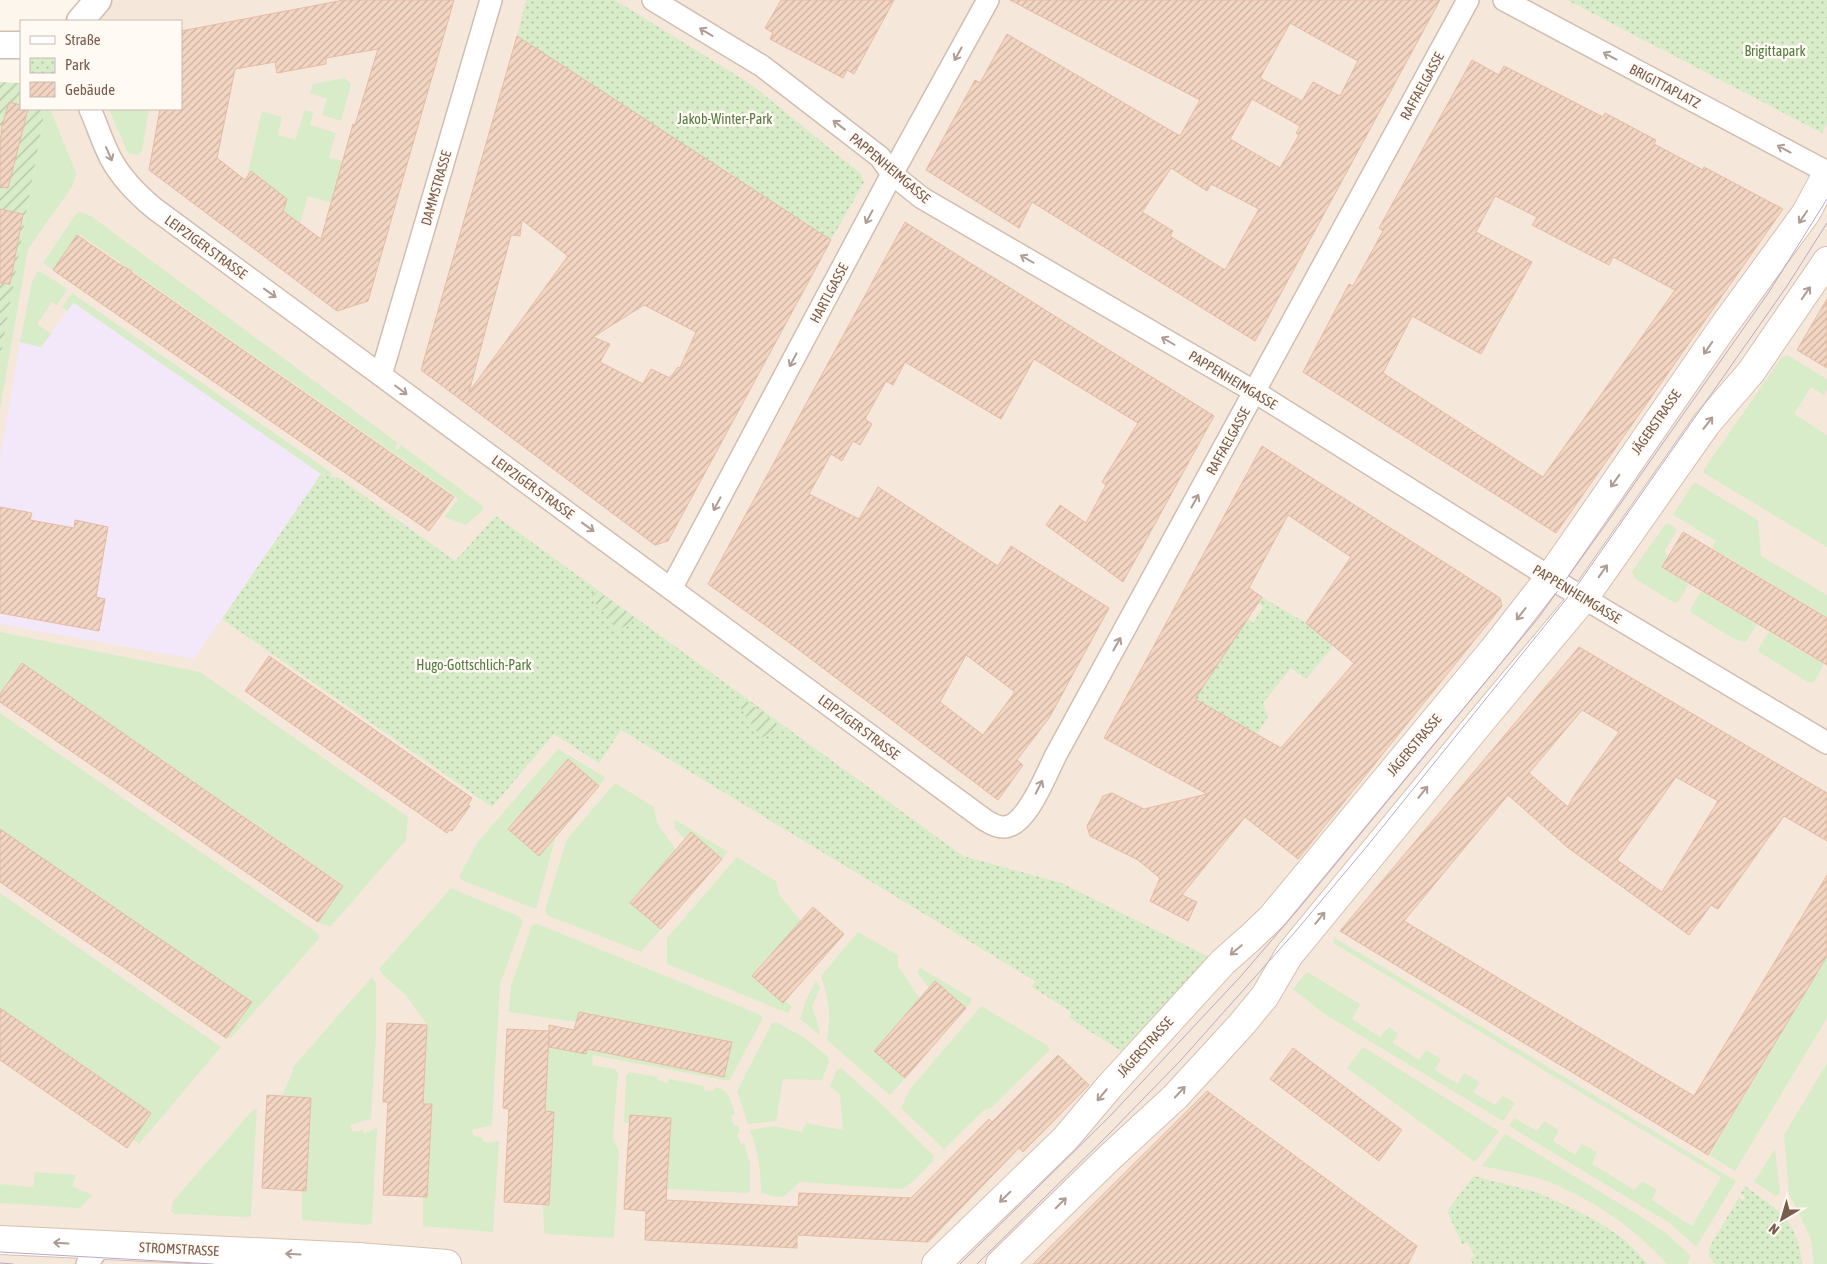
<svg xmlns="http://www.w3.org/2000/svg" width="1827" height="1264" font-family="'Asap Condensed',sans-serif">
<defs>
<pattern id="park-dots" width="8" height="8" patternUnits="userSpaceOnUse" patternTransform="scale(1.25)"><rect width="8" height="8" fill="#d8ecc9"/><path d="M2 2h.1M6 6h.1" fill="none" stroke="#b4c2a5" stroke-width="1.8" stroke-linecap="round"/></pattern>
<pattern id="garden-furrows" width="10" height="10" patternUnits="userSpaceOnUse" patternTransform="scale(1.25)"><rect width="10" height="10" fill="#d8ecc9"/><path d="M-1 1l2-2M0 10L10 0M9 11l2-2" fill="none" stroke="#b4c2a5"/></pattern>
<pattern id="building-hatch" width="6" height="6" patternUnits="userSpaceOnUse" patternTransform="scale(1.25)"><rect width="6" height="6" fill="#f3d5c3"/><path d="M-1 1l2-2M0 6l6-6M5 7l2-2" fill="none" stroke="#cab0a1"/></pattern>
</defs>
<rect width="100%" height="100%" fill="#fdf6ec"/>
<path fill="#f5e8da" d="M 88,0 L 1827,0 L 1827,1264 L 0,1264 L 0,359 L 45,109 L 181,109 L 181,21 L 80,21 Z"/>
<path fill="#f3e8fa" d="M 73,302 L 321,474 L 194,659 L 0,624 L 0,456 L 20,342 L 42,347 Z"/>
<g fill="#d8ecc9">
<path d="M 344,78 L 351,84 L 341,121 L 322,115 L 327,99 L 310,93 L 313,84 Z"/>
<path d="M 45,109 L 50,109 L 76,173 L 73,185 L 28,249 L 0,409 L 0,359 Z"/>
<path d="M 109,109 L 149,109 L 142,151 L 137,155 L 130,154 L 127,151 Z"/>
<path d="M 305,110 L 313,112 L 310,125 L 336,133 L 329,157 L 343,161 L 331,203 L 308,196 L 300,223 L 283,211 L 286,199 L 251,171 L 247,177 L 262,111 L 282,117 L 278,135 L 295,140 Z"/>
<path d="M 80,212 L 91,216 L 398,443 L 395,448 L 398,449 L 401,445 L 483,506 L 483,510 L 466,525 L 444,517 L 458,499 L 455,496 L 79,234 L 53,270 L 43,263 L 75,215 Z"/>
<path d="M 38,271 L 45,274 L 67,289 L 57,305 L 52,302 L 37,324 L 51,334 L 41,347 L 20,342 L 32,282 Z"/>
<path d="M 72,293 L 332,473 L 330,477 L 321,474 L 74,303 L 67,311 L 62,307 Z"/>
<path d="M 1787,355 L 1827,379 L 1827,389 L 1824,395 L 1811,387 L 1794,414 L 1827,435 L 1827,547 L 1704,473 L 1704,469 L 1782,357 Z"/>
<path d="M 1696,483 L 1758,520 L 1761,556 L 1827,595 L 1827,617 L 1712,548 L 1716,541 L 1675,516 L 1673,514 L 1693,484 Z"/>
<path d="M 1666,524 L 1670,524 L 1677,530 L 1664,552 L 1668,555 L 1662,567 L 1689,584 L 1678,602 L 1675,603 L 1635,579 L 1632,571 Z"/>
<path d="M 1701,591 L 1757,624 L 1746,642 L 1734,639 L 1692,613 L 1690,610 Z"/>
<path d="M 0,632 L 200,672 L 408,817 L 406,840 L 330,927 L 318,922 L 343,885 L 22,663 L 0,694 Z"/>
<path d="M 1769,632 L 1824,664 L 1814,682 L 1808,682 L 1759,652 L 1758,649 Z"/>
<path d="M 0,713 L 319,934 L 318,940 L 231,1038 L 226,1038 L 251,1002 L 0,829 Z"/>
<path d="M 558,749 L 605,777 L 604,780 L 599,786 L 568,759 L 508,828 L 539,855 L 556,836 L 536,909 L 461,880 L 460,875 L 477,843 Z"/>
<path d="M 615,783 L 654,807 L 657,823 L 676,850 L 630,902 L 661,929 L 641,952 L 547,915 L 545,910 L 567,839 Z"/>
<path d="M 674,819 L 728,852 L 722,859 L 691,833 L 685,840 L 675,828 Z"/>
<path d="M 737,857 L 776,881 L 780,896 L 801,921 L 752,976 L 783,1003 L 785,1001 L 792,1007 L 788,1013 L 667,964 L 667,938 Z"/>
<path d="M 451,888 L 518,916 L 523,921 L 500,984 L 492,1125 L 472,1130 L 473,1136 L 481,1137 L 485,1143 L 499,1141 L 493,1232 L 423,1226 L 423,1197 L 427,1197 L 432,1105 L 423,1104 L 427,1025 L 406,995 L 384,976 L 379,969 Z"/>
<path d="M 0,893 L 221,1047 L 139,1144 L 133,1139 L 151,1113 L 0,1008 Z"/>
<path d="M 538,924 L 761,1015 L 763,1018 L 729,1081 L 593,1055 L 592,1065 L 615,1069 L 618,1073 L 613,1138 L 619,1151 L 614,1237 L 610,1238 L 547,1234 L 544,1232 L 543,1204 L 554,1112 L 545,1111 L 548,1047 L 585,1054 L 587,1049 L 724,1077 L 732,1042 L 579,1012 L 576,1022 L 509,1012 L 511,986 L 532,925 Z"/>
<path d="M 858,932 L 898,955 L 898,966 L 920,999 L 874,1051 L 905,1078 L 890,1095 L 827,1040 C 831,1014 829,1001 821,976 Z"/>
<path d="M 1335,938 L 1736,1181 L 1696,1247 L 1671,1224 L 1509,1126 L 1514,1118 L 1537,1131 L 1544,1121 L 1559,1130 L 1553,1141 L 1575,1155 L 1582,1144 L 1597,1152 L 1592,1164 L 1635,1190 L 1642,1181 L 1657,1190 L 1652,1200 L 1692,1226 L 1721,1177 L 1333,943 Z"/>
<path d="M 1827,956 L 1827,1018 L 1735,1171 L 1709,1155 Z"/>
<path d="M 919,967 L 971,998 L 971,1003 L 966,1008 L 935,981 L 929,988 L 918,973 Z"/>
<path d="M 1307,972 L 1360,1004 L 1352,1019 L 1380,1037 L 1389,1027 L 1398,1033 L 1393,1043 L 1419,1060 L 1426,1050 L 1441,1059 L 1435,1070 L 1458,1084 L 1464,1073 L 1480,1082 L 1473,1092 L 1495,1105 L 1503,1096 L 1515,1103 L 1503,1121 L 1323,1013 L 1293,989 Z"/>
<path d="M 372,977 L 376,984 L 376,1037 L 371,1119 L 350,1125 L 353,1132 L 363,1130 L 364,1134 L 377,1127 L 372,1223 L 367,1225 L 302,1220 L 302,1190 L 306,1190 L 311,1098 L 283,1096 C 285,1083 292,1081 293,1067 Z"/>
<path d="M 816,981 L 820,988 L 812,1007 L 817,1021 L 820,1035 L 800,1019 L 806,1000 Z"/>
<path d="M 981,1006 L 1047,1045 L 1050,1050 L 991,1108 L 984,1110 L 944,1149 L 901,1108 L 910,1089 Z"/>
<path d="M 776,1022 L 805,1038 L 828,1057 L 829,1062 L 822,1080 L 783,1079 L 776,1121 L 748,1124 L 737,1091 L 772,1023 Z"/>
<path d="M 1363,1047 L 1499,1131 L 1475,1162 L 1347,1068 Z"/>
<path d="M 1827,1063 L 1827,1264 L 1814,1264 L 1811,1239 L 1789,1193 L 1784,1135 Z"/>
<path d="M 841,1068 L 887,1109 L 934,1156 L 933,1161 L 909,1185 L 901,1189 L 800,1182 L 783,1197 L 771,1196 L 761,1192 C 761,1170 758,1151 750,1130 L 774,1126 L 802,1132 L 806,1123 L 843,1130 L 840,1095 L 830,1086 L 837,1069 Z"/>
<path d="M 630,1072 L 658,1077 L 658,1080 L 668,1083 L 669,1079 L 704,1086 L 703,1090 L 714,1091 L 715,1087 C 730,1090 730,1100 735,1114 L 731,1116 L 734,1126 L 738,1125 L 740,1132 L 737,1134 L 741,1144 L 744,1143 L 750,1164 L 750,1190 L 747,1193 L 667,1189 L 671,1118 L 630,1115 L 629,1123 L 624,1123 L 626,1076 Z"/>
<path d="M 257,1109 L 251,1216 L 249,1217 L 175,1214 L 171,1211 L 173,1201 L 253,1110 Z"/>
<path d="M 1505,1134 L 1645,1219 L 1666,1233 L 1691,1256 L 1687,1264 L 1667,1264 C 1632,1226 1597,1202 1549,1182 C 1527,1174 1504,1171 1482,1166 Z"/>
<path d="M 1775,1149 L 1780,1192 L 1776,1196 L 1754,1182 Z"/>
<path d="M 35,1172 L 76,1175 L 72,1186 L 92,1195 L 80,1208 L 0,1203 L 0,1184 L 33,1187 Z"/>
</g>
<g fill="url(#park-dots)">
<path d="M 526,0 L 615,0 L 752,85 L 861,174 L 864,182 L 831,240 L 802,220 L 796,230 L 788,212 L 517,36 Z"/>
<path d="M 1567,0 L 1827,0 L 1827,124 L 1822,133 Z"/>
<path d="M 321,474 L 341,479 L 455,561 L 496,516 L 963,856 L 1062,883 L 1209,957 L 1121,1051 L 1069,1018 L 1071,1012 L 1032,987 L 1035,981 L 621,730 L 599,763 L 554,734 L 492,807 L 222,619 Z"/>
<path d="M 1262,597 L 1306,623 L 1334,645 L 1306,679 L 1291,668 L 1263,703 L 1268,717 L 1257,734 L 1195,699 L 1247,617 L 1253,623 L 1263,607 L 1258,603 Z"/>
<path d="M 1474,1176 L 1536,1192 L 1565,1205 L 1597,1221 L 1625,1240 L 1648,1264 L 1473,1264 L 1470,1260 L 1475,1256 L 1467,1242 L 1462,1244 L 1447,1211 Z"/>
<path d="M 1745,1186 C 1778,1210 1798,1220 1802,1264 L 1715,1264 L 1709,1257 L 1709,1248 L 1739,1197 L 1743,1201 L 1745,1197 L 1741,1193 Z"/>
</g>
<g fill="url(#garden-furrows)">
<path d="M 0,82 L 21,83 L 21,109 L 45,109 L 0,359 Z"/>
<path d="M 598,591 L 637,619 L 616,631 L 605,609 L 599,611 L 592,595 Z"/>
<path d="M 744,699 L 781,727 L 761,738 L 737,703 Z"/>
</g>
<g fill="url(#building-hatch)" stroke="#e6bba3" fill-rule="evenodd">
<path d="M 344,0 L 454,0 L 368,301 L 337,311 L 149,170 L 160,109 L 181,109 L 181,31 ZM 378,49 L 355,125 L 353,124 L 321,239 L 283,211 L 287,199 L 251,171 L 245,180 L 217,158 L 235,69 L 275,62 L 277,73 L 326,64 L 326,58 Z"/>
<path d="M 781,0 L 894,0 L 854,74 L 847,70 L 843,78 L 770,39 L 773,33 L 765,28 Z"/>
<path d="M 1010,0 L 1440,0 L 1255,341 L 1032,202 L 1019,228 L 926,170 L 975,80 L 980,83 L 1007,34 L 1180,136 L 1200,100 ZM 1290,23 L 1358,61 L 1340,96 L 1313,82 L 1302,101 L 1260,78 ZM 1252,99 L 1300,126 L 1296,133 L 1299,135 L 1280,168 L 1230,139 ZM 1171,168 L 1207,191 L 1211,184 L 1259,209 L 1225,270 L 1170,236 L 1173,231 L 1142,212 Z"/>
<path d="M 517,36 L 831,240 L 668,541 L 655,545 L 421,370 ZM 522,220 L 568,256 L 469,392 L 511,235 L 520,236 ZM 644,305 L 696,332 L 680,368 L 678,367 L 670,378 L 651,369 L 643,384 L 600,362 L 610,344 L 593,337 Z"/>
<path d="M 1472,60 L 1499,75 L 1504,66 L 1603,117 L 1605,113 L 1656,140 L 1654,144 L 1703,170 L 1704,167 L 1783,209 L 1556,533 L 1303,372 L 1349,284 L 1353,286 L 1383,231 L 1379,228 ZM 1495,196 L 1537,217 L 1532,225 L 1609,265 L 1613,257 L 1675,290 L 1543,477 L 1383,373 L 1412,316 L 1481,354 L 1532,262 L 1476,232 Z"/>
<path d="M 9,102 L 21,105 L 21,109 L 28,109 L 8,188 L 0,187 L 0,147 L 2,126 Z"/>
<path d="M 0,209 L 23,214 L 10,284 L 0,283 Z"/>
<path d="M 905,222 L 1214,416 L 1123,582 L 1046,525 L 1060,505 L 1086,523 L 1106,485 L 1102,482 L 1138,423 L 1034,359 L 1001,419 L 905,362 L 893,385 L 886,381 L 865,419 L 872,424 L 860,445 L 853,441 L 842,461 L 831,454 L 809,494 L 859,519 L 878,487 L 998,566 L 1011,546 L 1109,608 L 1049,718 L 1017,760 L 1023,765 L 998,800 L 791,644 L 708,584 ZM 966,655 L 1015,692 L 983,735 L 940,702 Z"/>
<path d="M 77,235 L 119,264 L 132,271 L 131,272 L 454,497 L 429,531 L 53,270 Z"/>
<path d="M 1827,299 L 1827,368 L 1797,350 Z"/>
<path d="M 1262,446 L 1500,598 L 1502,606 L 1298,859 L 1245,817 L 1182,895 L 1197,902 L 1188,921 L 1150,901 L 1160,878 L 1138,860 L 1090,836 L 1087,826 L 1103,796 L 1112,793 L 1144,809 L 1207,794 L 1104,738 ZM 1288,515 L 1351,557 L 1306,623 L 1354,663 L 1281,748 L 1195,699 L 1262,597 L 1249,588 Z"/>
<path d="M 0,507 L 32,513 L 30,520 L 74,528 L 75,520 L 108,527 L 96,597 L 105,599 L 99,631 L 0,613 Z"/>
<path d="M 1683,532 L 1827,618 L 1827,665 L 1662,567 Z"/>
<path d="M 1579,647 L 1827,793 L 1827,841 L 1784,816 L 1718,909 L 1711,905 L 1689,935 L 1567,847 L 1508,795 L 1404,921 L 1694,1096 L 1827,875 L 1827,956 L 1708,1155 L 1340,931 ZM 1582,710 L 1619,732 L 1573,797 L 1568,807 L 1529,773 ZM 1676,777 L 1718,801 L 1662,892 L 1617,860 Z"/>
<path d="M 269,656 L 472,798 L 468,805 L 470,806 L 452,831 L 449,830 L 447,833 L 245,691 Z"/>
<path d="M 22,663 L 343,886 L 318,922 L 0,702 L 0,694 Z"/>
<path d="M 568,759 L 599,786 L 539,856 L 508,829 Z"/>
<path d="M 0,829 L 252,1002 L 226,1038 L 0,882 Z"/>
<path d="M 691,832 L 722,859 L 661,929 L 630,903 Z"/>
<path d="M 813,907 L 844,934 L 783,1003 L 752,976 Z"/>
<path d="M 935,981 L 966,1008 L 905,1078 L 874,1051 Z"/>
<path d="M 0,1008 L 151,1113 L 127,1148 L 0,1060 Z"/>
<path d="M 579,1012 L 732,1042 L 724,1077 L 587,1049 L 586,1054 L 549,1047 L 549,1036 L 545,1111 L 554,1112 L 549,1205 L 504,1202 L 509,1109 L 503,1108 L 507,1029 L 549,1031 L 549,1025 L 574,1030 Z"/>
<path d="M 387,1023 L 427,1025 L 423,1104 L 432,1104 L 427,1197 L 383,1195 L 388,1102 L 383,1102 Z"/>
<path d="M 1293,1048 L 1402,1130 L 1379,1161 L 1270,1079 Z"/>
<path d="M 1058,1055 L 1089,1085 L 1023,1152 L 1019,1148 L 928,1242 L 797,1235 L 797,1248 L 645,1240 L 646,1211 L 624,1209 L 630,1115 L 671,1118 L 666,1200 L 798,1207 L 799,1193 L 911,1198 L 989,1119 L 992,1122 Z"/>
<path d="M 1207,1091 L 1417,1246 L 1408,1264 L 1033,1264 Z"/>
<path d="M 267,1095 L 311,1098 L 306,1191 L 262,1188 Z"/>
</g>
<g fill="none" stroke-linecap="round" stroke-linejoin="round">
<g stroke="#d1beb0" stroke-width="24">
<g id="minor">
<path d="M 653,0 L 762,66 L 880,157 L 892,174 L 922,198 L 1255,392 L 1567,588 L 1827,743"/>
<path d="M 1504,0 L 1827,172"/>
<path d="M 90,109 C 97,125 103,144 111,159 C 122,179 138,195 155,209 C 432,412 709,615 985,820 C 990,823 996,827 1003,827 C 1027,828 1047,771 1057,753 L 1468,0"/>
<path d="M 381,375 L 491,0"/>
<path d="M 672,587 L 892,174 L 988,0"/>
<path d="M 87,1264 L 101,1245"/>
</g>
</g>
<g stroke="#d1beb0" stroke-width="29">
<g id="tertiary">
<path d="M 80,21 L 98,0"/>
<path d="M 0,45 L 21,45"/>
</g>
</g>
<g stroke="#d6c0b0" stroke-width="30">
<g id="secondary">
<path d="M 0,1240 L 358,1257 L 447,1264"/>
<path d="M 936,1264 L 1065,1139 L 1109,1087 L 1223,962 L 1249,939 L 1272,917 L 1493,650 L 1550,577 L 1723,327 L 1806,213 L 1827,174"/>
<path d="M 1000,1264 L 1110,1157 L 1175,1097 L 1242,1024 L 1265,996 L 1289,955 L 1482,720 L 1584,598 L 1707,423 L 1751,372 L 1827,261"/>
</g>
</g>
<use href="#minor" stroke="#fff" stroke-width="21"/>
<use href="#tertiary" stroke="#fff" stroke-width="26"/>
<use href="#secondary" stroke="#fff" stroke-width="28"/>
<g stroke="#b9a8c9" stroke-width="1">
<path d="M 0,1252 L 213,1264"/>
<path d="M 0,1263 L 13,1264"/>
<path d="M 960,1264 L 1111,1115 L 1241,976 L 1301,906 L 1539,617 L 1611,517 L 1769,292 L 1827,199"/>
<path d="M 977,1264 L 1108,1135 L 1181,1060 L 1295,932 L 1368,845 L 1576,587 L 1787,286 L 1827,223"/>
</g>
</g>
<defs><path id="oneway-shaft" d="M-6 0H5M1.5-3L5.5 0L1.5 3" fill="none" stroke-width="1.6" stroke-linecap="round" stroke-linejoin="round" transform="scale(1.25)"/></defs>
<g stroke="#af9d94">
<use href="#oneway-shaft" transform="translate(706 32) rotate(-149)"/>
<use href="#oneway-shaft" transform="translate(958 54) rotate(119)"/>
<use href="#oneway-shaft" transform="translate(1610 56) rotate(-152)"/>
<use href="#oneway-shaft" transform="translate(839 125) rotate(-142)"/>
<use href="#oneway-shaft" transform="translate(1784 149) rotate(-152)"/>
<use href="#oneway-shaft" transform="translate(109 154) rotate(66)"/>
<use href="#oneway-shaft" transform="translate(869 217) rotate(118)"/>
<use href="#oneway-shaft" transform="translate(1803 217) rotate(124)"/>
<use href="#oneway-shaft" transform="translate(1027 259) rotate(-150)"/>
<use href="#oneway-shaft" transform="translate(270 293) rotate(36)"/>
<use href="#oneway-shaft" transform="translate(1806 293) rotate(-55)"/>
<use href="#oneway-shaft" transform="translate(1168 341) rotate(-150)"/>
<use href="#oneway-shaft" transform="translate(1708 348) rotate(125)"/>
<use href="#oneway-shaft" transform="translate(793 360) rotate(118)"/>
<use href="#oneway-shaft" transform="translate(401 390) rotate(37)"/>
<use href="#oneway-shaft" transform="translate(1708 423) rotate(-52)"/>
<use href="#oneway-shaft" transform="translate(1615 481) rotate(125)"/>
<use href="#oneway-shaft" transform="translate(1195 501) rotate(-61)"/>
<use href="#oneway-shaft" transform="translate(717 504) rotate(118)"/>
<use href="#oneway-shaft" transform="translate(588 527) rotate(36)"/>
<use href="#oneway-shaft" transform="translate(1603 571) rotate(-55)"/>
<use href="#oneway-shaft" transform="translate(1521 614) rotate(128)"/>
<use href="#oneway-shaft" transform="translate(1117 644) rotate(-61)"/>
<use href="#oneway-shaft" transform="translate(1039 787) rotate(-63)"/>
<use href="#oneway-shaft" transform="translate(1423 792) rotate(-51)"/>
<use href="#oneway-shaft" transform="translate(1320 918) rotate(-51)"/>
<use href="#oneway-shaft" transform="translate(1236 950) rotate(140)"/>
<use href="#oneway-shaft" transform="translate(1180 1092) rotate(-47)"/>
<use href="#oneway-shaft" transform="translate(1102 1095) rotate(130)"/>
<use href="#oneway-shaft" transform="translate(1005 1197) rotate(136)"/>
<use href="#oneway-shaft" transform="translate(1061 1203) rotate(-45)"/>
<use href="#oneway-shaft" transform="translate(61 1243) rotate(-177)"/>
<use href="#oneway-shaft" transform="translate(293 1254) rotate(-177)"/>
</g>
<g text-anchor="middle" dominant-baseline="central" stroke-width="5" stroke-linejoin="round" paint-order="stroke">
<g font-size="14" fill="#537a41" stroke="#fffaf3">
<text x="1775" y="51">Brigittapark</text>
<text x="725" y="119">Jakob-Winter-Park</text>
<text x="474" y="665">Hugo-Gottschlich-Park</text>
</g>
<g font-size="14" fill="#7a5c4d" stroke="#fffaf3">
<text transform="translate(1422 86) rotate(-61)">RAFFAELGASSE</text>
<text transform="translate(1665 86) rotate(28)">BRIGITTAPLATZ</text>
<text transform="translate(890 168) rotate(40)">PAPPENHEIMGASSE</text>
<text transform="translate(436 188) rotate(-74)">DAMMSTRASSE</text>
<text transform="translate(206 247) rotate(36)">LEIPZIGER STRASSE</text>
<text transform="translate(829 293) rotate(-62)">HARTLGASSE</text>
<text transform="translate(1233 380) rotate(31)">PAPPENHEIMGASSE</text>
<text transform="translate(1656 422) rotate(-55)">JÄGERSTRASSE</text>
<text transform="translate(1228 441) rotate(-61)">RAFFAELGASSE</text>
<text transform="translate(533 487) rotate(36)">LEIPZIGER STRASSE</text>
<text transform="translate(1577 594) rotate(31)">PAPPENHEIMGASSE</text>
<text transform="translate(859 727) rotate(37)">LEIPZIGER STRASSE</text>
<text transform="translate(1414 745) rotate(-50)">JÄGERSTRASSE</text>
<text transform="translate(1145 1047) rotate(-48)">JÄGERSTRASSE</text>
<text transform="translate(179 1249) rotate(3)">STROMSTRASSE</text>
</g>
</g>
<rect x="20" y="20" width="162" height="90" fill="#fffaf3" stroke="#cabbb1"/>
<rect x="30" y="36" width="25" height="8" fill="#ffffff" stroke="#cabbb1"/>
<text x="65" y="45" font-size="15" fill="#7a5c4d">Straße</text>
<rect x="30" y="58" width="25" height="15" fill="url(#park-dots)" stroke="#cabbb1"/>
<text x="65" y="70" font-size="15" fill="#7a5c4d">Park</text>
<rect x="30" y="82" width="25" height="15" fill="url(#building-hatch)" stroke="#cabbb1"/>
<text x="65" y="95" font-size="15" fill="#7a5c4d">Gebäude</text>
<g transform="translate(1782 1219) rotate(218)" stroke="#fffaf3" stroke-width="4" paint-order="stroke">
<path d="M0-4L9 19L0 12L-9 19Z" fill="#7a5c4d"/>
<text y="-8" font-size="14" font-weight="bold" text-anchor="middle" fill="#7a5c4d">N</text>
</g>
</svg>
